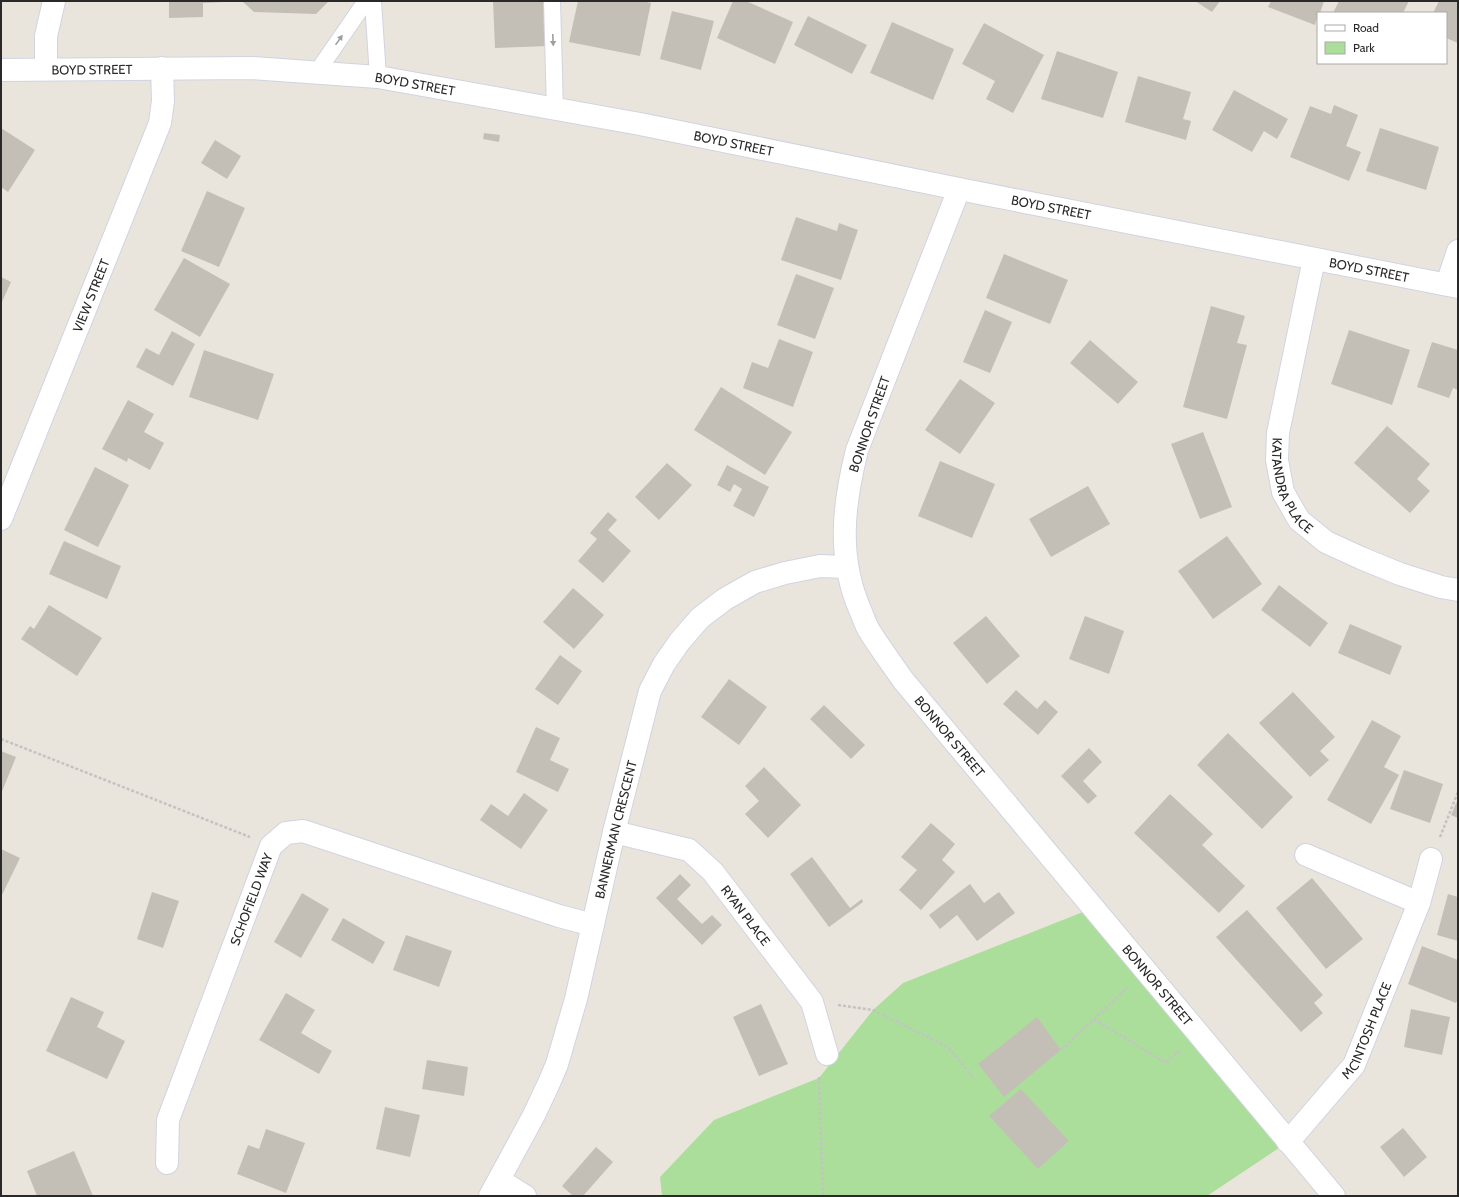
<svg xmlns="http://www.w3.org/2000/svg" width="1459" height="1197" font-family="Cabin,sans-serif">
<rect width="100%" height="100%" fill="#eae5dc"/>
<path fill="#acde9b" d="M 1093,908 L 1288,1142 L 1207,1196 L 662,1196 L 660,1177 L 714,1120 L 819,1078 L 873,1010 L 903,983 Z"/>
<g fill="#c3bfb7">
<path d="M 169,1 L 224,1 L 224,2 L 203,3 L 203,17 L 169,18 Z"/>
<path d="M 242,1 L 329,1 L 316,14 L 254,12 Z"/>
<path d="M 493,1 L 547,1 L 549,46 L 495,48 Z"/>
<path d="M 578,1 L 643,1 L 651,3 L 640,56 L 569,42 Z"/>
<path d="M 733,1 L 746,1 L 793,22 L 775,64 L 717,38 Z"/>
<path d="M 1195,1 L 1220,1 L 1212,12 Z"/>
<path d="M 1271,1 L 1324,1 L 1320,13 L 1318,13 L 1315,25 L 1268,7 Z"/>
<path d="M 1339,1 L 1409,1 L 1403,13 L 1333,13 Z"/>
<path d="M 1439,1 L 1458,1 L 1458,43 L 1446,38 L 1446,13 L 1433,13 Z"/>
<path d="M 672,11 L 714,21 L 701,70 L 660,59 Z"/>
<path d="M 808,16 L 867,45 L 852,74 L 794,45 Z"/>
<path d="M 892,22 L 954,49 L 933,100 L 870,73 Z"/>
<path d="M 984,23 L 1044,55 L 1013,113 L 986,99 L 995,81 L 962,64 Z"/>
<path d="M 1057,51 L 1118,72 L 1103,118 L 1041,99 Z"/>
<path d="M 1138,76 L 1191,92 L 1183,119 L 1191,121 L 1186,140 L 1125,122 Z"/>
<path d="M 1234,90 L 1288,119 L 1277,139 L 1264,131 L 1252,152 L 1212,130 Z"/>
<path d="M 1334,105 L 1358,115 L 1346,146 L 1361,152 L 1349,181 L 1290,157 L 1310,106 L 1331,114 Z"/>
<path d="M 1,128 L 35,150 L 8,192 L 1,187 Z"/>
<path d="M 1380,128 L 1439,147 L 1426,190 L 1366,171 Z"/>
<path d="M 484,133 L 500,135 L 499,142 L 483,139 Z"/>
<path d="M 215,140 L 241,156 L 227,179 L 201,163 Z"/>
<path d="M 207,191 L 245,208 L 219,267 L 181,251 Z"/>
<path d="M 796,217 L 837,231 L 839,223 L 858,230 L 841,280 L 781,260 Z"/>
<path d="M 1004,254 L 1068,280 L 1050,324 L 986,298 Z"/>
<path d="M 184,258 L 230,284 L 200,337 L 154,310 Z"/>
<path d="M 796,274 L 834,288 L 815,339 L 777,325 Z"/>
<path d="M 1,277 L 11,282 L 1,304 Z"/>
<path d="M 1211,306 L 1245,316 L 1237,343 L 1247,345 L 1227,419 L 1183,407 Z"/>
<path d="M 985,310 L 1012,322 L 990,373 L 963,362 Z"/>
<path d="M 1349,330 L 1410,350 L 1392,405 L 1331,384 Z"/>
<path d="M 172,331 L 195,344 L 173,386 L 136,367 L 146,348 L 159,355 Z"/>
<path d="M 779,339 L 813,352 L 793,407 L 743,388 L 752,362 L 768,368 Z"/>
<path d="M 1090,340 L 1138,382 L 1118,404 L 1070,363 Z"/>
<path d="M 1432,342 L 1458,350 L 1458,390 L 1453,388 L 1449,398 L 1417,387 Z"/>
<path d="M 204,350 L 274,374 L 258,420 L 189,397 Z"/>
<path d="M 960,379 L 995,403 L 960,454 L 925,430 Z"/>
<path d="M 721,387 L 792,432 L 765,475 L 694,430 Z"/>
<path d="M 128,400 L 154,414 L 144,432 L 164,443 L 150,470 L 128,458 L 127,462 L 102,449 Z"/>
<path d="M 1387,426 L 1430,464 L 1417,479 L 1430,491 L 1410,513 L 1354,463 Z"/>
<path d="M 1203,432 L 1232,507 L 1200,519 L 1171,444 Z"/>
<path d="M 940,461 L 995,484 L 972,538 L 918,516 Z"/>
<path d="M 667,463 L 692,485 L 659,520 L 635,497 Z"/>
<path d="M 727,465 L 769,487 L 754,517 L 733,506 L 742,489 L 734,484 L 730,492 L 717,485 Z"/>
<path d="M 95,467 L 129,485 L 98,547 L 64,530 Z"/>
<path d="M 1088,486 L 1110,524 L 1051,557 L 1029,519 Z"/>
<path d="M 608,512 L 617,520 L 608,530 L 631,551 L 603,583 L 578,561 L 597,539 L 590,533 Z"/>
<path d="M 1227,536 L 1262,584 L 1213,619 L 1178,571 Z"/>
<path d="M 64,541 L 121,566 L 107,599 L 49,574 Z"/>
<path d="M 1279,585 L 1328,623 L 1310,647 L 1261,610 Z"/>
<path d="M 573,588 L 604,615 L 574,649 L 543,622 Z"/>
<path d="M 49,605 L 102,638 L 77,676 L 21,639 L 30,626 L 34,629 Z"/>
<path d="M 986,616 L 1020,656 L 987,684 L 953,643 Z"/>
<path d="M 1085,616 L 1124,631 L 1109,674 L 1069,659 Z"/>
<path d="M 1350,624 L 1402,646 L 1390,675 L 1338,653 Z"/>
<path d="M 560,655 L 582,671 L 558,705 L 535,689 Z"/>
<path d="M 729,679 L 767,707 L 739,745 L 701,717 Z"/>
<path d="M 1016,690 L 1037,709 L 1045,700 L 1058,712 L 1038,735 L 1003,704 Z"/>
<path d="M 1293,692 L 1335,737 L 1320,751 L 1329,760 L 1310,777 L 1259,723 Z"/>
<path d="M 824,705 L 865,745 L 851,759 L 810,719 Z"/>
<path d="M 1372,720 L 1401,736 L 1384,767 L 1399,775 L 1371,824 L 1327,800 Z"/>
<path d="M 536,727 L 560,738 L 550,760 L 569,769 L 558,792 L 516,772 Z"/>
<path d="M 1228,733 L 1293,797 L 1262,829 L 1197,765 Z"/>
<path d="M 1089,748 L 1102,762 L 1083,781 L 1097,796 L 1088,804 L 1061,776 Z"/>
<path d="M 1,751 L 16,757 L 1,794 Z"/>
<path d="M 764,767 L 801,805 L 768,838 L 745,814 L 759,801 L 745,786 Z"/>
<path d="M 1404,770 L 1443,784 L 1430,823 L 1390,809 Z"/>
<path d="M 524,793 L 548,810 L 521,849 L 480,820 L 491,804 L 508,816 Z"/>
<path d="M 1170,794 L 1213,834 L 1202,845 L 1245,886 L 1219,913 L 1134,833 Z"/>
<path d="M 1458,799 L 1458,818 L 1451,815 Z"/>
<path d="M 931,823 L 955,844 L 942,860 L 955,872 L 921,910 L 899,890 L 917,870 L 901,857 Z"/>
<path d="M 1,849 L 20,858 L 1,897 Z"/>
<path d="M 812,857 L 850,908 L 862,899 L 863,902 L 829,927 L 790,874 Z"/>
<path d="M 680,874 L 691,885 L 677,899 L 702,924 L 712,915 L 722,925 L 702,945 L 656,898 Z"/>
<path d="M 1312,878 L 1363,939 L 1326,969 L 1276,908 Z"/>
<path d="M 970,884 L 984,903 L 999,892 L 1015,913 L 977,941 L 957,915 L 940,929 L 929,915 Z"/>
<path d="M 152,892 L 179,901 L 163,948 L 137,939 Z"/>
<path d="M 302,893 L 329,909 L 301,958 L 274,942 Z"/>
<path d="M 1448,894 L 1458,897 L 1458,941 L 1437,935 Z"/>
<path d="M 1247,910 L 1323,995 L 1314,1003 L 1323,1013 L 1301,1032 L 1216,937 Z"/>
<path d="M 343,918 L 385,942 L 373,964 L 331,940 Z"/>
<path d="M 406,935 L 452,951 L 439,987 L 393,970 Z"/>
<path d="M 1422,946 L 1458,960 L 1458,998 L 1456,1003 L 1408,984 Z"/>
<path d="M 286,993 L 315,1010 L 301,1033 L 332,1051 L 319,1074 L 259,1040 Z"/>
<path d="M 71,997 L 104,1012 L 97,1027 L 125,1041 L 107,1079 L 46,1051 Z"/>
<path d="M 761,1004 L 788,1064 L 759,1076 L 733,1017 Z"/>
<path d="M 1411,1009 L 1450,1017 L 1442,1055 L 1404,1047 Z"/>
<path d="M 1037,1017 L 1061,1050 L 1004,1097 L 978,1064 Z"/>
<path d="M 427,1060 L 468,1067 L 464,1096 L 422,1089 Z"/>
<path d="M 1021,1089 L 1069,1141 L 1038,1169 L 989,1116 Z"/>
<path d="M 385,1107 L 420,1115 L 410,1157 L 376,1149 Z"/>
<path d="M 1403,1128 L 1427,1157 L 1404,1177 L 1380,1147 Z"/>
<path d="M 266,1129 L 305,1143 L 286,1193 L 237,1174 L 248,1145 L 259,1149 Z"/>
<path d="M 596,1147 L 613,1162 L 583,1196 L 573,1196 L 562,1186 Z"/>
<path d="M 74,1151 L 93,1196 L 37,1196 L 27,1171 Z"/>
</g>
<g fill="none" stroke-linecap="round" stroke-linejoin="round">
<g stroke="#d1d3e1" stroke-width="18">
<g id="service">
<path d="M 373,1 L 378,77"/>
<path d="M 552,1 L 555,110"/>
<path d="M 317,72 L 366,1"/>
</g>
</g>
<g stroke="#d1d3e1" stroke-width="24">
<g id="minor">
<path id="s1" d="M 1314,259 L 1278,433 L 1277,460 L 1283,492 L 1299,520 L 1326,542 L 1361,558 L 1400,574 L 1441,587 L 1458,590"/>
<path d="M 1447,284 L 1458,251"/>
<path id="s2" d="M 1,519 L 160,123 L 163,101 L 162,68"/>
<path id="s3" d="M 614,832 L 689,850 L 713,872 L 812,1002 L 827,1054"/>
<path d="M 1306,855 L 1419,903"/>
<path id="s4" d="M 1288,1142 L 1354,1065 L 1419,903 L 1431,859"/>
<path id="s5" d="M 167,1163 L 168,1120 L 271,846 L 286,833 L 303,831 L 559,916 L 593,925"/>
<path d="M 499,1180 L 525,1196"/>
<path id="s6" d="M 490,1196 L 534,1115 L 549,1083 L 557,1064 L 576,999 L 614,832 L 650,691 L 664,664 L 680,641 L 700,618 L 725,599 L 755,582 L 785,573 L 820,566 L 846,567"/>
</g>
</g>
<g stroke="#d1d3e1" stroke-width="24">
<g id="tertiary">
<path d="M 46,69 L 46,36 L 54,1"/>
<path id="s7" d="M 959,189 L 857,450 C 843,506 837,558 861,612 C 864,619 866,626 870,632 C 880,648 892,664 903,680 L 1334,1196"/>
</g>
</g>
<g stroke="#d1d3e1" stroke-width="24">
<g id="secondary">
<path id="s8" d="M 1,70 L 252,68 L 378,77 L 640,124 L 959,189 L 1458,287"/>
</g>
</g>
<g stroke="#c3c3c3" stroke-width="2.5" stroke-dasharray="3 2" stroke-linecap="butt">
<path d="M 1,739 L 250,837"/>
<path d="M 1440,837 L 1458,792"/>
<path d="M 838,1005 L 873,1010 L 948,1047 L 974,1079"/>
<path d="M 1094,1019 L 1166,1063 L 1180,1050"/>
<path d="M 1061,1050 L 1128,987"/>
<path d="M 819,1077 L 823,1196"/>
</g>
<use href="#service" stroke="#fff" stroke-width="16"/>
<use href="#minor" stroke="#fff" stroke-width="22"/>
<use href="#tertiary" stroke="#fff" stroke-width="22"/>
<use href="#secondary" stroke="#fff" stroke-width="22"/>
</g>
<defs><path id="oneway-solid" d="M-6-.8H1V-3.2L6.5 0L1 3.2V.8H-6Z"/></defs>
<g fill="#9f9f9f">
<use href="#oneway-solid" transform="translate(339 40) rotate(-55)"/>
<use href="#oneway-solid" transform="translate(553 40) rotate(88)"/>
</g>
<g text-anchor="middle" dominant-baseline="central" stroke-width="4" stroke-linejoin="round" paint-order="stroke">
<g font-size="13" fill="#292929" stroke="#fff">
<text stroke="none"><textPath href="#s8" startOffset="91">BOYD STREET</textPath></text>
<text stroke="none"><textPath href="#s8" startOffset="415">BOYD STREET</textPath></text>
<text stroke="none"><textPath href="#s8" startOffset="739">BOYD STREET</textPath></text>
<text stroke="none"><textPath href="#s8" startOffset="1063">BOYD STREET</textPath></text>
<text stroke="none"><textPath href="#s8" startOffset="1387">BOYD STREET</textPath></text>
<text stroke="none"><textPath href="#s2" startOffset="241">VIEW STREET</textPath></text>
<text transform="translate(869 424) rotate(-71)">BONNOR STREET</text>
<text stroke="none"><textPath href="#s1" startOffset="234">KATANDRA PLACE</textPath></text>
<text stroke="none"><textPath href="#s7" startOffset="599">BONNOR STREET</textPath></text>
<text stroke="none"><textPath href="#s6" startOffset="390">BANNERMAN CRESCENT</textPath></text>
<text stroke="none"><textPath href="#s5" startOffset="279">SCHOFIELD WAY</textPath></text>
<text stroke="none"><textPath href="#s3" startOffset="164">RYAN PLACE</textPath></text>
<text stroke="none"><textPath href="#s7" startOffset="923">BONNOR STREET</textPath></text>
<text stroke="none"><textPath href="#s4" startOffset="138">MCINTOSH PLACE</textPath></text>
</g>
</g>
<rect width="1459" height="1197" fill="none" stroke="#292929" stroke-width="4"/>
<rect x="1317" y="12" width="130" height="52" fill="#ffffff" stroke="#a9a9a9"/>
<rect x="1325" y="25" width="20" height="6" fill="#ffffff" stroke="#a9a9a9"/>
<text x="1353" y="32" font-size="12" fill="#292929">Road</text>
<rect x="1325" y="42" width="20" height="12" fill="#acde9b" stroke="#a9a9a9"/>
<text x="1353" y="52" font-size="12" fill="#292929">Park</text>
</svg>
